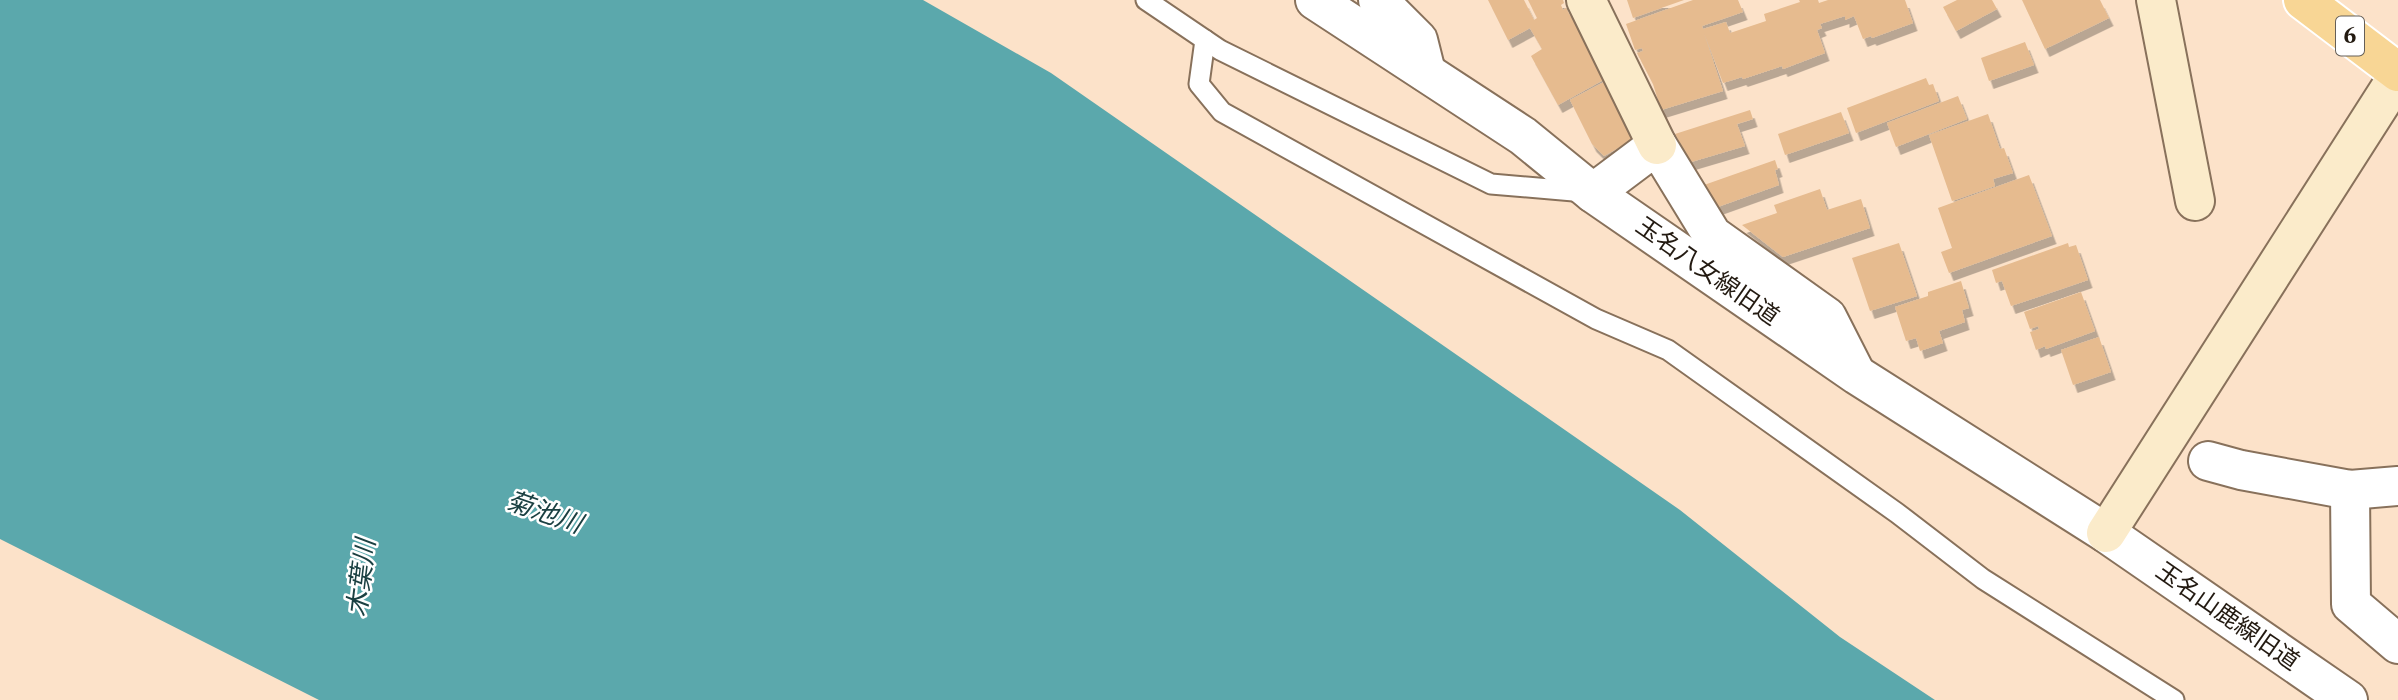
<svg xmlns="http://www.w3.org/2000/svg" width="2398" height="700" font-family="Spectral,'Noto Sans JP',serif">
<defs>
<filter id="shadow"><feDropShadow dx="4.5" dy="8" stdDeviation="0" flood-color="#0004"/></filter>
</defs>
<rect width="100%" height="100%" fill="#fce2c9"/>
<path fill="#5ba8ac" d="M 0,0 L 923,0 L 1051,73 L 1680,510 L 1840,637 L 1935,700 L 319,700 L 0,539 Z"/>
<g fill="#e6bb8f" filter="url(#shadow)">
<path d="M 1488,0 L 1524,0 L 1534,20 L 1537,18 L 1528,0 L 1563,0 L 1564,3 L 1561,5 L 1563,10 L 1566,8 L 1605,79 L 1558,105 L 1531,56 L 1542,49 L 1530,28 L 1508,40 Z"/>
<path d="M 1627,0 L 1684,0 L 1633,18 Z"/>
<path d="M 1693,0 L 1738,0 L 1743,12 L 1702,26 L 1703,29 L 1726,22 L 1730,33 L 1766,21 L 1764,14 L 1800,2 L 1799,0 L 1818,0 L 1819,3 L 1828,0 L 1905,0 L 1913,23 L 1872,38 L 1871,36 L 1863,39 L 1854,16 L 1845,20 L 1845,16 L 1820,24 L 1822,28 L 1817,30 L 1825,53 L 1783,69 L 1782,66 L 1743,79 L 1742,77 L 1723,83 L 1704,33 L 1723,91 L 1661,110 L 1653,84 L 1637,53 L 1643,51 L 1642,48 L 1635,50 L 1626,24 Z"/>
<path d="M 1957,0 L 1992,0 L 1997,9 L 1956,31 L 1943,7 Z"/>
<path d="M 2022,0 L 2100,0 L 2109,18 L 2045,49 Z"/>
<path d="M 2025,42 L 2034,65 L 1989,81 L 1981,58 Z"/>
<path d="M 1926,78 L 1929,85 L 1933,84 L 1939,101 L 1856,133 L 1847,108 Z"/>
<path d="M 1604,82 L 1634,139 L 1604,156 L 1592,144 L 1570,100 Z"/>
<path d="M 1958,96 L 1967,119 L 1896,147 L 1887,123 Z"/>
<path d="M 1750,110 L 1753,119 L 1737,124 L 1745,146 L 1691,162 L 1675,134 Z"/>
<path d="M 1841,112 L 1849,133 L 1785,155 L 1778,134 Z"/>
<path d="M 1988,114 L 2000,149 L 2004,148 L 2013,173 L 1993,179 L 1995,186 L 1952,201 L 1929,135 Z"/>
<path d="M 1775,160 L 1778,169 L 1775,170 L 1779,185 L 1712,209 L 1704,185 Z"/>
<path d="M 2029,175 L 2052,236 L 1949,273 L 1941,252 L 1952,248 L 1938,208 Z"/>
<path d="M 1820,189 L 1827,210 L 1861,199 L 1870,228 L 1783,257 L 1742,225 L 1777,213 L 1774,205 Z"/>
<path d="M 1899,243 L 1917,296 L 1870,311 L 1852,258 Z"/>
<path d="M 2068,243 L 2069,247 L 2076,245 L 2088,280 L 2011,306 L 2002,281 L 1996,283 L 1992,270 Z"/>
<path d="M 1961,281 L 1969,308 L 1962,310 L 1965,322 L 1939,331 L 1943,343 L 1920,351 L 1916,338 L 1906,341 L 1895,307 L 1928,296 L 1928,292 Z"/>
<path d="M 2081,292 L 2095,331 L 2046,349 L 2045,346 L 2036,350 L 2030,332 L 2039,329 L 2038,326 L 2030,329 L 2024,312 Z"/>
<path d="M 2099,337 L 2111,372 L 2073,385 L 2061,350 Z"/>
</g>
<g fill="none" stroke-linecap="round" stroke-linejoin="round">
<g stroke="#88715b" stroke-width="23">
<g id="lane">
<path d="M 1146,0 L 1220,50 L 1491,184 L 1585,192"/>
<path d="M 1205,40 L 1199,84 L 1222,112 L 1596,319 L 1668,350 L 1897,513 L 1983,579 L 2174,700"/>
</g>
</g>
<g stroke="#88715b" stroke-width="42">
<g id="street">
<path d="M 1315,0 L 1523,136 L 1593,193 L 1857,375 L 2106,533 L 2348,700"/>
<path d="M 1378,0 L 1418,40 L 1426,72"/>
<path d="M 1593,193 L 1657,145 L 1712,235 L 1827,317 L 1854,370"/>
<path d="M 2208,461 L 2241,470 L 2350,490 L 2398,486"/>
<path d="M 2350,490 L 2351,604 L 2398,644"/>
</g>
</g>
<g stroke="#88715b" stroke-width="42">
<g id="secondary">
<path d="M 1586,0 L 1657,145"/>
<path d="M 2156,0 L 2195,201"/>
<path d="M 2106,533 L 2398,76"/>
</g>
</g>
<g stroke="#fff" stroke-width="42">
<path id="primary" d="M 2303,0 L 2398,72"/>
</g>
<use href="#lane" stroke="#fff" stroke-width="19"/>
<use href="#street" stroke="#fff" stroke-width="38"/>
<use href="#secondary" stroke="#fbebca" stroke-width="38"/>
<use href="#primary" stroke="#f8d695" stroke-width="38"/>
</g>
<g text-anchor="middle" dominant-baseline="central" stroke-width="5" stroke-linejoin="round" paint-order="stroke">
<rect fill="#fff" stroke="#655f58" stroke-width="2" x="2336" y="16.5" width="28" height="39" rx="5"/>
<g font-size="23" font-weight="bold" fill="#231a11">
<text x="2350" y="36">6</text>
</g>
<g font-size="24" fill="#231a11" stroke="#fff">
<text transform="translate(1707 272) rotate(35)">玉名八女線旧道</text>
<text transform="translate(2227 617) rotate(35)">玉名山鹿線旧道</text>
</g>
<g font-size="26" font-style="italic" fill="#1b4042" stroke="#fff">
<text transform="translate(544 513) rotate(19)">菊池川</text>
<text transform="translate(362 578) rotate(-83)">木葉川</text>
</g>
</g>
</svg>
